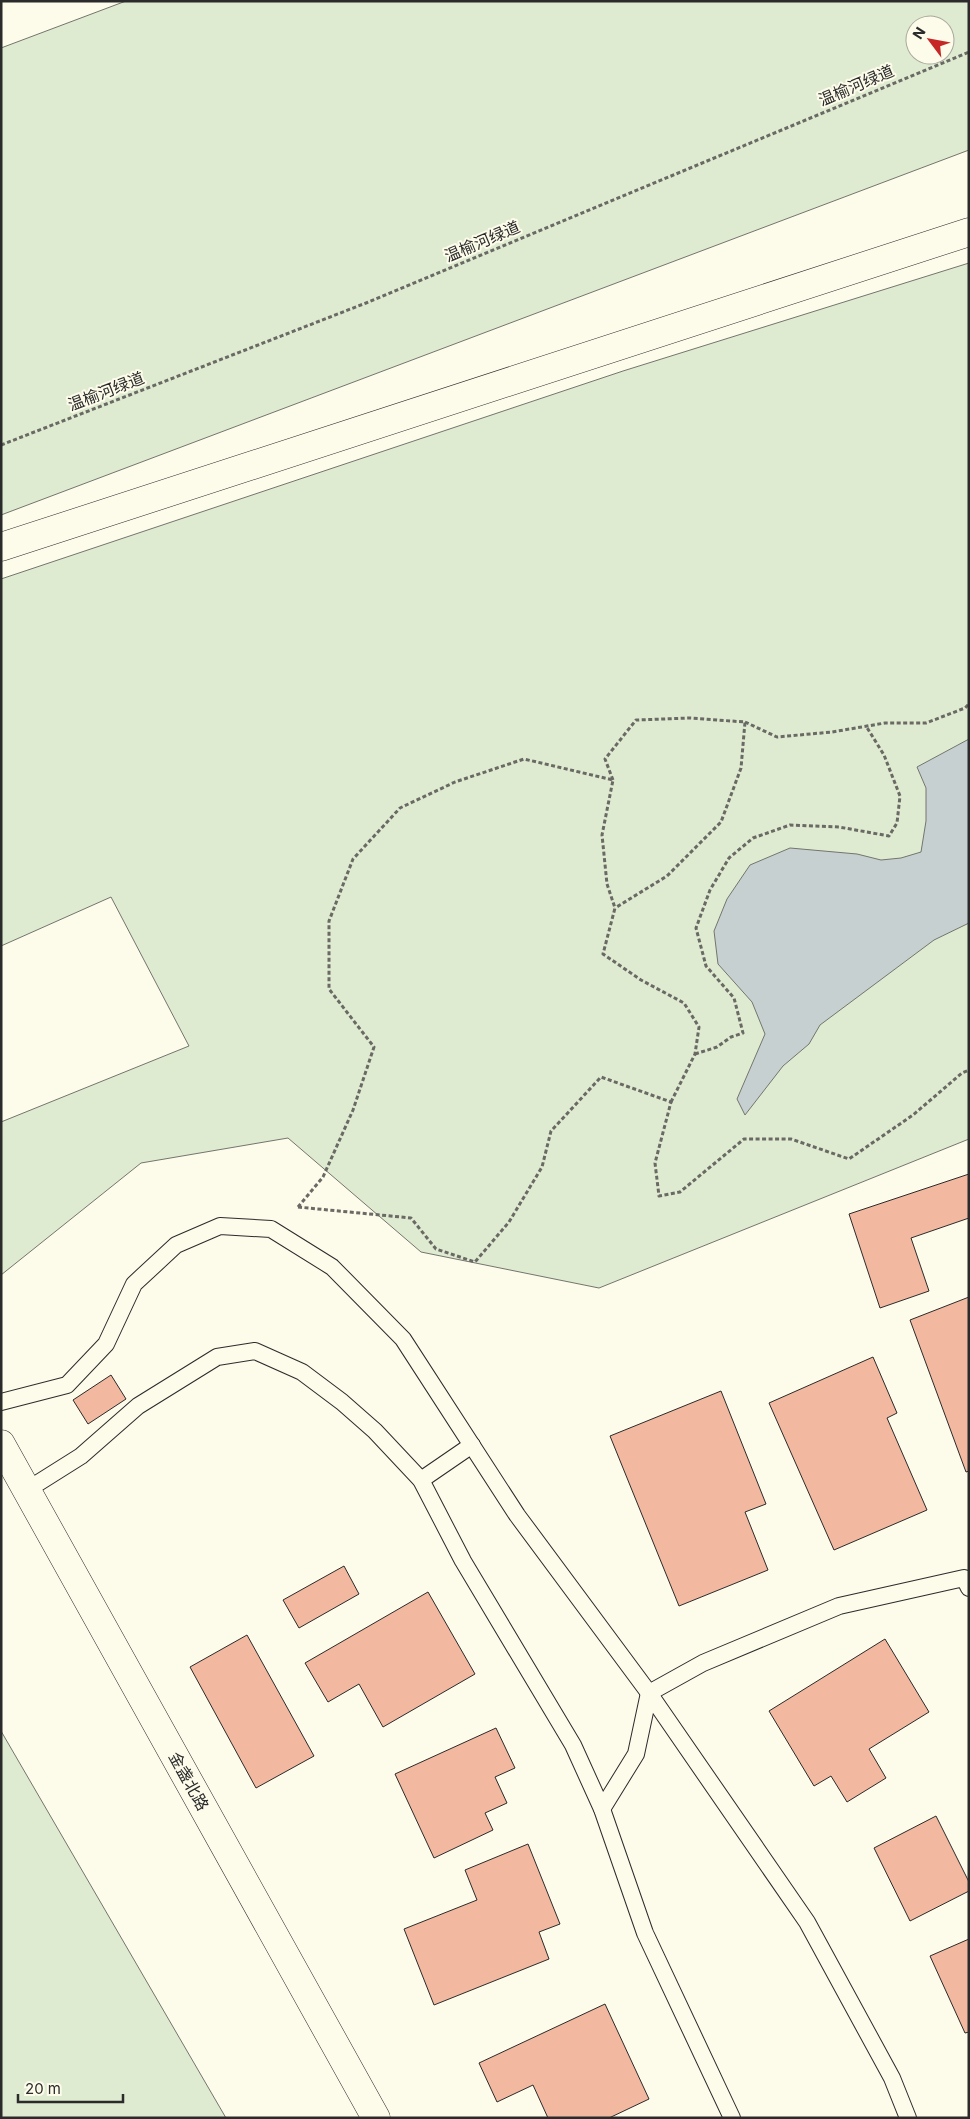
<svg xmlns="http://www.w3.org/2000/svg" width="970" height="2119" font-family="Inter,'Noto Sans SC',sans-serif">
<rect width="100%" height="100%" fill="#fdfbea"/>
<g fill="#deebd1" stroke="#74746e" fill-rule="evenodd">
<path d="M 126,1 L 969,1 L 969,150 L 1,515 L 1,48 ZM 915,25 L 945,25 L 945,55 L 915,55 Z"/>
<path d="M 969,263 L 969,1139 L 599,1288 L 421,1252 L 288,1138 L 141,1163 L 1,1275 L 1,1122 L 189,1046 L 111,897 L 1,946 L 1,579 L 623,371 Z"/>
<path d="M 1,1731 L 226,2118 L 1,2118 Z"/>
</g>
<path fill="#c7d0d0" stroke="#74746e" d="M 969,739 L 969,923 L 934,940 L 820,1025 L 809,1044 L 783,1066 L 745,1115 L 737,1099 L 765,1034 L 752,1002 L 718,964 L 714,931 L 727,899 L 750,865 L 790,848 L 857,854 L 881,860 L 901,858 L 921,852 L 926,821 L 926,788 L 917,767 Z"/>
<g fill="#f2b8a0" stroke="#2b2b2b">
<path d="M 969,1174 L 969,1218 L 911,1238 L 929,1291 L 880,1308 L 849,1214 Z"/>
<path d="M 969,1297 L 969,1471 L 966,1472 L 910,1320 Z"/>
<path d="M 873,1357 L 897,1413 L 887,1418 L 927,1510 L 834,1550 L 769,1403 Z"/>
<path d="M 111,1375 L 126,1399 L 88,1424 L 73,1400 Z"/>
<path d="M 721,1391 L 766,1504 L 745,1512 L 768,1570 L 679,1606 L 610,1436 Z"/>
<path d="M 344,1566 L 359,1594 L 299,1628 L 283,1600 Z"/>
<path d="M 428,1592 L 475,1674 L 383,1727 L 359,1684 L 328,1702 L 305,1663 Z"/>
<path d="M 247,1635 L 314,1756 L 256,1788 L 190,1667 Z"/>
<path d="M 885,1639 L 929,1712 L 869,1749 L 886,1778 L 847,1802 L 831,1776 L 814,1786 L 769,1711 Z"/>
<path d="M 496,1728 L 515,1768 L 495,1777 L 507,1803 L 485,1813 L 493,1830 L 434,1858 L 395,1774 Z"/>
<path d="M 936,1816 L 969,1882 L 969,1891 L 910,1921 L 874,1848 Z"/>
<path d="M 528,1844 L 560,1924 L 539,1932 L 549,1959 L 434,2005 L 404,1929 L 477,1900 L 465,1870 Z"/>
<path d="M 969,1939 L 969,2032 L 965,2033 L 930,1956 Z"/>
<path d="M 605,2004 L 649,2099 L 609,2118 L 548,2118 L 533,2085 L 497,2102 L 479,2063 Z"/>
</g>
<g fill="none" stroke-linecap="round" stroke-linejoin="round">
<g stroke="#2b2b2b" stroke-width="18">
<g id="lane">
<path d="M 1,1402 L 67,1385 L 106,1344 L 134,1284 L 176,1245 L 220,1226 L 271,1229 L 332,1267 L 403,1339 L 517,1515 L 649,1693 L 703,1663 L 839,1606 L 964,1578 L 969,1588"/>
<path d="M 421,1480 L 472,1445"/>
<path d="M 27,1490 L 81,1456 L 138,1406 L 217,1357 L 255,1351 L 302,1372 L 342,1402 L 375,1431 L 421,1480 L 463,1561 L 573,1745 L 602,1809 L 645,1933 L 732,2118"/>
<path d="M 649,1693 L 807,1922 L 892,2078 L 908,2118"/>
<path d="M 602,1809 L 636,1754 L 649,1693"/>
</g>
</g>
<g stroke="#2b2b2b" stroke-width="29">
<g id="street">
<path d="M 1,547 L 969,232"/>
<path d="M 1,1444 L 376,2118"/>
</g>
</g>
<g stroke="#6a6964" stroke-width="3" stroke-dasharray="4 2.5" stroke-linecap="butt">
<path d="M 1,445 L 366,303 L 969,52"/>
<path d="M 745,722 L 777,737 L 832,732 L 885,723 L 926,723 L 965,708 L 969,704"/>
<path d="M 613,780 L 605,759 L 636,720 L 690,718 L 745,722 L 741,768 L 721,822 L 667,876 L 615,908"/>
<path d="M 695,1054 L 717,1047 L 731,1037 L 743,1033 L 734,998 L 706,966 L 696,928 L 710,890 L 729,858 L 753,838 L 790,825 L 839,827 L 889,836 L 897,823 L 900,796 L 884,755 L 866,726"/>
<path d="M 298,1207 L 323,1177 L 353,1110 L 374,1047 L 329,989 L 329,921 L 353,859 L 400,808 L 455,782 L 524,759 L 613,780 L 602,835 L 607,884 L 615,908 L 603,954 L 641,980 L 684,1003 L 699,1027 L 695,1054 L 671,1102"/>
<path d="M 298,1207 L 411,1218 L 436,1249 L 475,1262 L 509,1222 L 542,1167 L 551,1131 L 601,1077 L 671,1102 L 655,1163 L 659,1196 L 680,1192 L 744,1139 L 791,1139 L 849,1159 L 913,1115 L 962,1073 L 969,1070"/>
</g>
<use href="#lane" stroke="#fdfbea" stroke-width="16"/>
<use href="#street" stroke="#fdfbea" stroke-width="28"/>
</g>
<g text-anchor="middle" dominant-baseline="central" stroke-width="4" stroke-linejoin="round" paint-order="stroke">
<g font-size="16" fill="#2b2b2b" stroke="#fdfbea">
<text transform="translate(856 85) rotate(-23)">温榆河绿道</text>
<text transform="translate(482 241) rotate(-23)">温榆河绿道</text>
<text transform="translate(106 391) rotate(-21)">温榆河绿道</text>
<text transform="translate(189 1781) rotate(61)">金盏北路</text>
</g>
</g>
<rect width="970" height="2119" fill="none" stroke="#2b2b2b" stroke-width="5"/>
<g transform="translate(930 40) rotate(302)"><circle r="24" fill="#fdfbea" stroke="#a9a89e"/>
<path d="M0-4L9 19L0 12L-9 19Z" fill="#c62828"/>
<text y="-8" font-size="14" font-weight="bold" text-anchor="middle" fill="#2b2b2b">N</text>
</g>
<path d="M18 2094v8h105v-8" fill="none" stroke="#2b2b2b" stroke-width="2.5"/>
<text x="25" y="2094" font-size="15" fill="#2b2b2b" stroke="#fdfbea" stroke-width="4" paint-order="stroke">20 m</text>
</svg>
